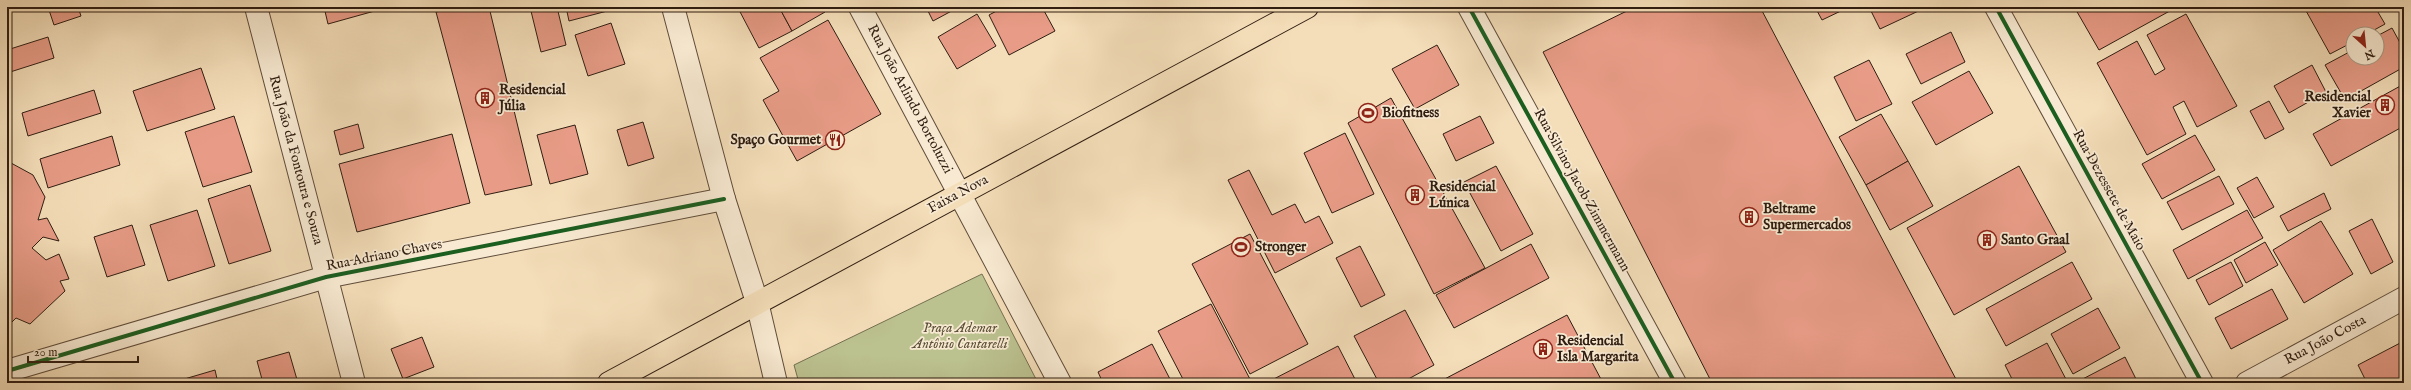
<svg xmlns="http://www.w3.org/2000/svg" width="2411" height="390" font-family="'IM FELL English',serif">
<rect width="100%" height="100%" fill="#f4deb9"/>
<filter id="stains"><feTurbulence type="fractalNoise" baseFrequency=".005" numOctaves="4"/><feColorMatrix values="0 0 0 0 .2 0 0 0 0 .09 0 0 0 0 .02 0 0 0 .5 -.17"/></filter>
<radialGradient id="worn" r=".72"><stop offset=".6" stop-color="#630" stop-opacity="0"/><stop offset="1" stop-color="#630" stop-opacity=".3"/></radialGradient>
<path fill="#bbc18f" stroke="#756f50" d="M 982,274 L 1038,383 L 799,383 L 794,365 Z"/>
<g fill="#e89c87" stroke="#2f1d11">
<path d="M 48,7 L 78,7 L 81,16 L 54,25 Z"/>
<path d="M 324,7 L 389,7 L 328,24 Z"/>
<path d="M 458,7 L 489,7 L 532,185 L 485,195 L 436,12 Z"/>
<path d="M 530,7 L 557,7 L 566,45 L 541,52 Z"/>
<path d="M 566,7 L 615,7 L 615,9 L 569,21 Z"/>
<path d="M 740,7 L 779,7 L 792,31 L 759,48 L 738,8 Z"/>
<path d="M 779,7 L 822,7 L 825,12 L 792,31 Z"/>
<path d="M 926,7 L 959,7 L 933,21 Z"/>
<path d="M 1004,7 L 1042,7 L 1055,31 L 1009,55 L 989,15 Z"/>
<path d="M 1635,7 L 1760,7 L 1958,383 L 1712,383 L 1543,52 Z"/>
<path d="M 1815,7 L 1844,7 L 1845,9 L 1822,20 Z"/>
<path d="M 1869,7 L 1927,7 L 1880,29 Z"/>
<path d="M 2081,7 L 2177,7 L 2099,50 L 2076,10 Z"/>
<path d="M 2309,7 L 2375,7 L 2385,24 L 2367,34 L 2353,34 L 2353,42 L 2330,54 L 2305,9 Z"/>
<path d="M 977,14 L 996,46 L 957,69 L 938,37 Z"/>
<path d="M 2186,14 L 2237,106 L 2197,127 L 2184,101 L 2173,107 L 2186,134 L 2147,155 L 2097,63 L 2137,41 L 2155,75 L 2165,69 L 2147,35 Z"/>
<path d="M 828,20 L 881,114 L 797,161 L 763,100 L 779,91 L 760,58 Z"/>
<path d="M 611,23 L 625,64 L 588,76 L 575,35 Z"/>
<path d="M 2392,28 L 2404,50 L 2404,67 L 2345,100 L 2325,65 L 2353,50 L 2353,58 L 2377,58 L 2377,36 Z"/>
<path d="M 1951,32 L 1965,62 L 1921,84 L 1906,54 Z"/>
<path d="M 48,37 L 54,58 L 7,73 L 7,50 Z"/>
<path d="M 1437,45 L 1459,85 L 1415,109 L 1392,69 Z"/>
<path d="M 1869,60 L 1892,104 L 1856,121 L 1834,77 Z"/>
<path d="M 2312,65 L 2326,92 L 2289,113 L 2274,86 Z"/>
<path d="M 201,68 L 215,109 L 147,131 L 133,91 Z"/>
<path d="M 1969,71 L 1993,113 L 1936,145 L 1912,102 Z"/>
<path d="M 2404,84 L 2404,126 L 2331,166 L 2313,134 Z"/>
<path d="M 94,90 L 101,113 L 28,136 L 22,113 Z"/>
<path d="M 1391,98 L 1485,268 L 1434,294 L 1348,123 Z"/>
<path d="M 2269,101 L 2284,129 L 2265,139 L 2250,111 Z"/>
<path d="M 1881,114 L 1908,161 L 1866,185 L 1839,137 Z"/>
<path d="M 234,116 L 252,172 L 203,187 L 185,132 Z"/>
<path d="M 1480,116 L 1494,143 L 1456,161 L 1443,134 Z"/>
<path d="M 643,122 L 654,158 L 628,166 L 617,130 Z"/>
<path d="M 358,124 L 364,148 L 340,155 L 334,131 Z"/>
<path d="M 575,125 L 588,174 L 550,184 L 537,135 Z"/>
<path d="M 1345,133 L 1374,194 L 1332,213 L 1304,153 Z"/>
<path d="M 452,134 L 470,203 L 357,232 L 339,164 Z"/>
<path d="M 2195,135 L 2215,170 L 2162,199 L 2142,164 Z"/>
<path d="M 112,136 L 120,165 L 48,188 L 40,159 Z"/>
<path d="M 1908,161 L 1933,206 L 1890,230 L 1866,185 Z"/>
<path d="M 11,163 L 33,175 L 45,197 L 38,220 L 47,218 L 59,241 L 43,237 L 32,248 L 46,260 L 59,254 L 69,279 L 60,281 L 65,291 L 30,324 L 16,318 L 7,327 L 7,171 Z"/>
<path d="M 1496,166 L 1533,234 L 1501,251 L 1464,182 Z"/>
<path d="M 2019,166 L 2066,252 L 1954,315 L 1907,228 Z"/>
<path d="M 1249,170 L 1272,215 L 1295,204 L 1305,223 L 1319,216 L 1333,243 L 1275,273 L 1228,180 Z"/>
<path d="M 2219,176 L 2234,204 L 2182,230 L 2167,202 Z"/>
<path d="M 2257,177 L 2274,207 L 2254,218 L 2237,188 Z"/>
<path d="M 250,185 L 271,251 L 229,264 L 208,199 Z"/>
<path d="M 2324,193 L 2331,209 L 2288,231 L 2280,216 Z"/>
<path d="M 197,210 L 215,266 L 168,281 L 150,225 Z"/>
<path d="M 2247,210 L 2263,238 L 2188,279 L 2173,250 Z"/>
<path d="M 2372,219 L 2393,262 L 2371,274 L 2349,231 Z"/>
<path d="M 2321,221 L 2353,274 L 2304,303 L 2273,250 Z"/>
<path d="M 132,225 L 145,265 L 107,277 L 94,237 Z"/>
<path d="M 1250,234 L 1308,344 L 1250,374 L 1192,264 Z"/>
<path d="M 2265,242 L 2278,265 L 2246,283 L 2234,260 Z"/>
<path d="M 1531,244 L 1549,278 L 1454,328 L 1436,295 Z"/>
<path d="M 1360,246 L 1385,295 L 1361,307 L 1336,258 Z"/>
<path d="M 2072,262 L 2092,299 L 2006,346 L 1986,309 Z"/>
<path d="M 2231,262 L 2243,286 L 2209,305 L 2196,280 Z"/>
<path d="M 2272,289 L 2288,319 L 2231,349 L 2215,318 Z"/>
<path d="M 1211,304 L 1252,383 L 1185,383 L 1158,331 Z"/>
<path d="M 2098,308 L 2120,348 L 2073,374 L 2051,334 Z"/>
<path d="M 1405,310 L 1434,365 L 1401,383 L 1379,383 L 1354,336 Z"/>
<path d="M 1567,315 L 1603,383 L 1437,383 Z"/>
<path d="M 422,337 L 434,367 L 403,379 L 391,349 Z"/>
<path d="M 2404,341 L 2404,383 L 2367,383 L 2358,365 Z"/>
<path d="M 2047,343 L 2068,383 L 2014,383 L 2005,365 Z"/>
<path d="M 1152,344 L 1172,383 L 1103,383 L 1098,372 Z"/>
<path d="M 1338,346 L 1357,383 L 1266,383 Z"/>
<path d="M 289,352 L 298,383 L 263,383 L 257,361 Z"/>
<path d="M 2125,357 L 2138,383 L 2075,383 Z"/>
<path d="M 215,370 L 218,383 L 182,383 L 181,380 Z"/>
</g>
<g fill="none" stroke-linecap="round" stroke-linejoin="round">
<g stroke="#604d3b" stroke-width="24">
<g id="minor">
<path d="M 256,7 L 354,383"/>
<path d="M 673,7 L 724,199 L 757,302 L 776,383"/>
<path d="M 860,7 L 1060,383"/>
<path d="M 1469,7 L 1675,383"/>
<path d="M 1996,7 L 2202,383"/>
<path d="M 7,371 L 326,277 L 724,199"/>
<path d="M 2247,383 L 2404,298"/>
</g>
</g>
<g stroke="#2f1d11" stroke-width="24">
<path id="highway" d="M 609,383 L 1307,7"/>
</g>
<use href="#minor" stroke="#f8ead2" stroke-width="22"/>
<use href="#highway" stroke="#f4deb9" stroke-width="22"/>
<g stroke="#f8ead2" stroke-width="6">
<g id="cycleway">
<path d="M 1469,7 L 1675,383"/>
<path d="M 1996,7 L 2202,383"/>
<path d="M 7,371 L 326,277 L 724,199"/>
</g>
</g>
<use href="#cycleway" stroke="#1b5e20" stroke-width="4"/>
</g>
<defs>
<g id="building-ring" transform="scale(1)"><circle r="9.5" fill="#f8ead2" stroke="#8f2418" stroke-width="1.5"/><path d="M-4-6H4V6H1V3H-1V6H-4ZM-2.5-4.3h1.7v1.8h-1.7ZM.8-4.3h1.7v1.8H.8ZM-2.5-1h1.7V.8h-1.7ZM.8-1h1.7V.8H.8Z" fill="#8f2418"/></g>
<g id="stadium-ring" transform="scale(1)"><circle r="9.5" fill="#f8ead2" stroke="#8f2418" stroke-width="1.5"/><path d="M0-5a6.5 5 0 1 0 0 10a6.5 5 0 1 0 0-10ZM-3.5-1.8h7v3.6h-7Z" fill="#8f2418"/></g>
<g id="restaurant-ring" transform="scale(1)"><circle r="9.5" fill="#f8ead2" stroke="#8f2418" stroke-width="1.5"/><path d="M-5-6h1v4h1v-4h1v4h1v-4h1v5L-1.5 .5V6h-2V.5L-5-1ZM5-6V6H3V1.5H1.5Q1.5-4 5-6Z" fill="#8f2418"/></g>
</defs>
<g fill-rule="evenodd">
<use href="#building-ring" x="485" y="98"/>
<use href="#building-ring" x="2385" y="105"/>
<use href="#stadium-ring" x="1368" y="113"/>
<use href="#restaurant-ring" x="835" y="140"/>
<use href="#building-ring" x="1415" y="195"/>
<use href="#building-ring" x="1749" y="217"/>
<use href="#building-ring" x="1987" y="240"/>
<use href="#stadium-ring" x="1241" y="247"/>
<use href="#building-ring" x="1543" y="349"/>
</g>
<g text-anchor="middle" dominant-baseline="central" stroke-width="3.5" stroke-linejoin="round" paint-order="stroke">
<g font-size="14" font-weight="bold" fill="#2f1d11" stroke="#f8ead2" text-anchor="start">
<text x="499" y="90">Residencial<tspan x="499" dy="16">Júlia</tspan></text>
<text x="2371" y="97" text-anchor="end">Residencial<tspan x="2371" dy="16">Xavier</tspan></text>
<text x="1382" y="113">Biofitness</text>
<text x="821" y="140" text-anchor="end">Spaço Gourmet</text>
<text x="1429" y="187">Residencial<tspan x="1429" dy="16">Lúnica</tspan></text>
<text x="1763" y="209">Beltrame<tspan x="1763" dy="16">Supermercados</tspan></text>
<text x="2001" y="240">Santo Graal</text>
<text x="1255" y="247">Stronger</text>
<text x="1557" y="341">Residencial<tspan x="1557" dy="16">Isla Margarita</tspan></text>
</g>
<g font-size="14" fill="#2f1d11" stroke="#f8ead2">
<text transform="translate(910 99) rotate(62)">Rua João Arlindo Bortoluzzi</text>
<text transform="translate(296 160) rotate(75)">Rua João da Fontoura e Souza</text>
<text transform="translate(1582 190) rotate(61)">Rua Silvino Jacob Zimmermann</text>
<text transform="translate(2109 190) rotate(61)">Rua Dezessete de Maio</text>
<text transform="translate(958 194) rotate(-28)">Faixa Nova</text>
<text transform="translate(384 255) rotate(-11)">Rua Adriano Chaves</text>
<text transform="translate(2325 340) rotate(-28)">Rua João Costa</text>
</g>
<g font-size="14" font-style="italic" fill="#594e37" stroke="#f8ead2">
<text x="960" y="328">Praça Ademar<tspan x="960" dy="16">Antônio Cantarelli</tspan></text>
</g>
</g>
<rect width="2411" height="390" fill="none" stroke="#f4deb9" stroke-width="24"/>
<rect x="8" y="8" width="2395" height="374" fill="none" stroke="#2f1d11" stroke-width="2"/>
<rect x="12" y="12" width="2387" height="366" fill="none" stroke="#2f1d11"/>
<g transform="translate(2365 46) rotate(153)"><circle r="19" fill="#f8ead2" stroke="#a89885"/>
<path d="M0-3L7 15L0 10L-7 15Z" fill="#8f2418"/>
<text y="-6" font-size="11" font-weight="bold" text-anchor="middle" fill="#2f1d11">N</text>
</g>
<path d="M28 356v6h110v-6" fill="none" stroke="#2f1d11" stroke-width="2"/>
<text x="34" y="356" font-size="12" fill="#2f1d11" stroke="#f8ead2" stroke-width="3" paint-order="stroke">20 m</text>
<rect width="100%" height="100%" filter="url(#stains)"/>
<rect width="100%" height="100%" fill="url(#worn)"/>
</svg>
